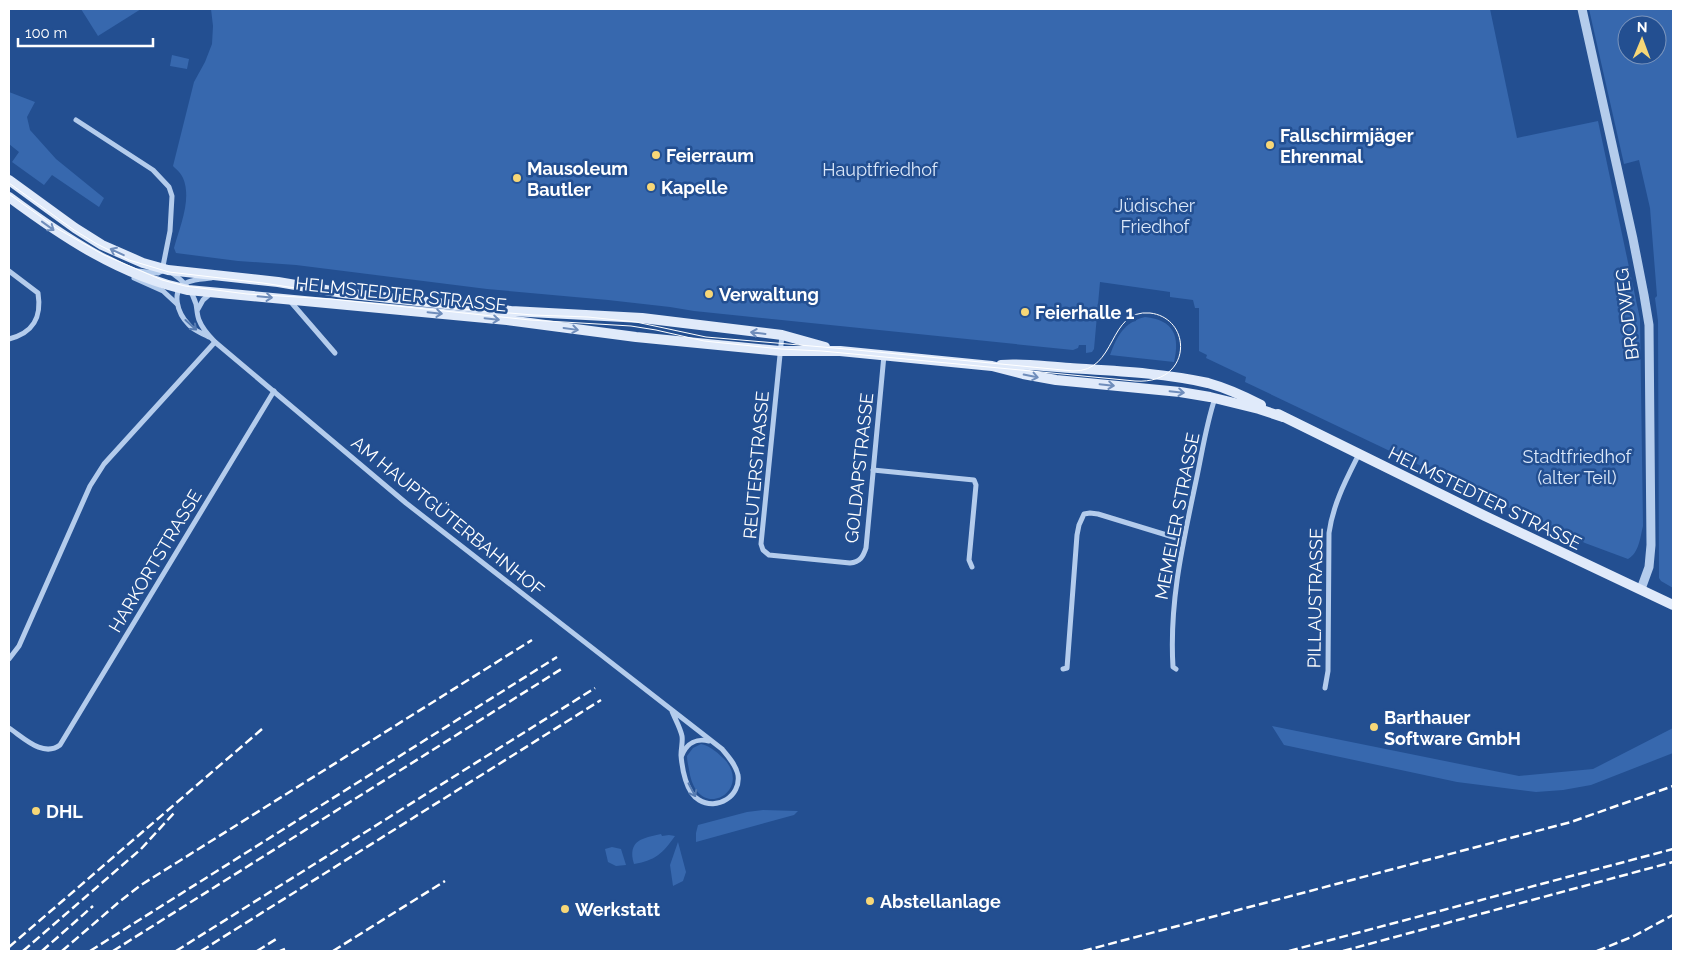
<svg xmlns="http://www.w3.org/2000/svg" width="1682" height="960" font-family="Raleway,sans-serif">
<rect width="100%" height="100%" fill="#234f91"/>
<g fill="#3768ae" fill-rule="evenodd">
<path d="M 81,9 L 141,9 L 98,36 Z"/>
<path d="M 211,9 L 1490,9 L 1517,138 L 1598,121 L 1640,319 L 1643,526 C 1640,538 1639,553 1628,559 L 1585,543 L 1517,509 L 1516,511 L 1245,382 L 1246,377 L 1206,358 L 1207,355 L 1199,351 L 1199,308 L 1195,308 L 1193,300 L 1170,297 L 1170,292 L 1100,282 L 1094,349 L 1092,352 L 1086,353 L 1086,345 L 1079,345 L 1078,348 L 1073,350 L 694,311 L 670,307 L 608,300 L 487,289 L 296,265 L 238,261 L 176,253 L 174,248 C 180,226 192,199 183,178 C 181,173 176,169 173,166 L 194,82 L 205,62 L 212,44 L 213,26 Z"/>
<path d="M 1589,9 L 1673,9 L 1673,588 L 1661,581 L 1659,578 L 1658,321 L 1655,298 L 1657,296 L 1650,208 L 1639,160 L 1624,164 ZM 1627,25 L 1657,25 L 1657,55 L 1627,55 Z"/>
<path d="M 172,55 L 189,59 L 187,69 L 170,66 Z"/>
<path d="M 9,92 L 35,102 L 27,117 L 30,130 L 56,159 L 104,198 L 99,207 L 52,175 L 44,185 L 12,162 L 19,152 L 9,144 Z"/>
<path d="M 1145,317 C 1174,320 1180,336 1174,362 L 1110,355 C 1117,336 1124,322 1145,317 Z"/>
<path d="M 1272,726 L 1519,776 L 1593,769 L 1673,728 L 1673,753 L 1591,785 L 1563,790 L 1536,792 L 1457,782 L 1284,745 Z"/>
<path d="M 701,744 C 711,746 719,754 726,761 C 751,792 700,821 690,775 C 689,768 687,762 687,756 L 693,748 Z"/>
<path d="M 763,810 L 798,811 L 794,815 L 696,842 L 696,833 L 698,825 L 747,812 Z"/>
<path d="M 661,834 L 662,836 L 669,835 L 675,836 C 662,854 656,860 634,864 C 627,840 643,838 661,834 Z"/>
<path d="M 678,842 L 686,872 L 683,881 L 673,886 L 670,865 Z"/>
<path d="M 612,847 L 621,849 L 626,865 L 616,866 L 608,862 L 605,849 Z"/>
</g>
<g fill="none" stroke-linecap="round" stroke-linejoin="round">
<g stroke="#b4ccec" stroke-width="5">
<path d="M 76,120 L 153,170 L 169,187 L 172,196 L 170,231 L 162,271 L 158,273 L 137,271"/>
<path d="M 9,271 L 38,293 C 42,318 33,333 9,339"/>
<path d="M 172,273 C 184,281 192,290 196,304 C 197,309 197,315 199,320 C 202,328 209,336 215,342 L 406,503 L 722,749 C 728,756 736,765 738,775 C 741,796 717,811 699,800 C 686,793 682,768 681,755 C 681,748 683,742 682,736 C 680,727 675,719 672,711"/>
<path d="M 134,278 L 163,291 L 177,304"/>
<path d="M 290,301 L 335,353"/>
<path d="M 198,309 L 203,300 L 211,293"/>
<path d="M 782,335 L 761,544 L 763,550 L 769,555 L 850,563 C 860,562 863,557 866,548 L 884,355"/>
<path d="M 209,337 C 202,333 194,331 189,325 C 178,314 169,290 188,282 C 195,279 204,279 211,278"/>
<path d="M 873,470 L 974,480 L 976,485 L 969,560 L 972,567"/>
<path d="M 9,659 L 19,646 L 90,486 L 104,464 L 215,342"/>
<path d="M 1063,669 L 1067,668 L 1077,535 L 1079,525 L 1084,514 L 1090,513 L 1098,514 L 1183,540"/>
<path d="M 1176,669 L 1173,667 C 1169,602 1183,543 1196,481 C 1202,453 1206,425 1215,398"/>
<path d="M 1325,688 L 1328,671 L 1329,533 C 1333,504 1346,480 1359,454"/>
<path d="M 9,728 C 23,737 43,758 60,745 L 274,391"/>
<path d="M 682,755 C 687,743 697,738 709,741"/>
</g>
<path stroke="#b4ccec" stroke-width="9" d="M 1582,9 L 1633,239 L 1644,295 L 1649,325 L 1651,545 L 1649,567 L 1641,589"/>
<g stroke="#e0eafa" stroke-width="10">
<path d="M 9,180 L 75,228 L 102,245 L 143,263 L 168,270 L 278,282 L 343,293 L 511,311 L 642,318 L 782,335 L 825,347"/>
<path d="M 9,197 C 63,237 121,276 188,290 L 507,320 L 636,337 L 780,351 L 840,351 L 992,366 L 1023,374 L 1056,380 L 1180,392 L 1210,397 L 1259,409 L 1283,417"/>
<path d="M 1001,365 C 1024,363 1047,367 1070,368 C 1116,371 1163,373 1208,383 C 1226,388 1244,396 1261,405"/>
<path d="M 1278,414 L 1485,516 L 1673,605"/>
</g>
<path stroke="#fff" stroke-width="1" d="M 9,183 L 74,230 L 97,244 L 129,260 L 169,272 L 263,283 L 347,296 L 462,309 L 533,315 L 588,317 L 636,322 L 706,337 L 846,349 L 1073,371 C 1118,372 1107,309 1150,313 C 1193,318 1193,385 1135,381 L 822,351 L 781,349 L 704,341 L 656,330 L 631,326 L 530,320 L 331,299 L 247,294 L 185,286 L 162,280 L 104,255 L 58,229 L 9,194"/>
<g stroke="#fff" stroke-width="2.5" stroke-dasharray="9 4" stroke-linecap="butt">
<path d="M 9,947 L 262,729"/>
<path d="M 23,951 L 141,849 L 174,813"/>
<path d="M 42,951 L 93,906"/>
<path d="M 62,951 L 119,902 L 141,885 L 532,640"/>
<path d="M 90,951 L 557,657"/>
<path d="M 113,951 L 563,668"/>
<path d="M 176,951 L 595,688"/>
<path d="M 201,951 L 601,700"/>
<path d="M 257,951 L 278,938"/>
<path d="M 280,951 L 285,949"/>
<path d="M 333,951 L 445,881"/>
<path d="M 1083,951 L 1571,822 L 1673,786"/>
<path d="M 1289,951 L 1673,849"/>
<path d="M 1343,951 L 1673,862"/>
<path d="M 1597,951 L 1634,936 L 1673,915"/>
</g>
</g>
<defs><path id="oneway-shaft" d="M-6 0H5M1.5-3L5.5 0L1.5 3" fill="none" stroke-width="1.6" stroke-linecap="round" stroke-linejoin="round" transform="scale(1.25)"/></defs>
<g stroke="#6f8dbb">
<use href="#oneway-shaft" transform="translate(48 226) rotate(36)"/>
<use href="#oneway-shaft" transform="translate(117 252) rotate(-155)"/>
<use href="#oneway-shaft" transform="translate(265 297) rotate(5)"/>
<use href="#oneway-shaft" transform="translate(435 313) rotate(6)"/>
<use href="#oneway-shaft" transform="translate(492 319) rotate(6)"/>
<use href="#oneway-shaft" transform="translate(571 329) rotate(8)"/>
<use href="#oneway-shaft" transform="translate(758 333) rotate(-173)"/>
<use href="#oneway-shaft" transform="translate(1031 376) rotate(11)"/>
<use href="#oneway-shaft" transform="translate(1107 385) rotate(6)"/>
<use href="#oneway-shaft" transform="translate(1177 392) rotate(6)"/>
</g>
<g stroke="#567bb1">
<use href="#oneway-shaft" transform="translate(191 325) rotate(42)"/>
<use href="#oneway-shaft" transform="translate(692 790) rotate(62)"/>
</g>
<g fill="#f7d777" stroke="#234f91" stroke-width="2">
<circle cx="1270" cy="145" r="5"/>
<circle cx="656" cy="155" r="5"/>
<circle cx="517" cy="178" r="5"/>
<circle cx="651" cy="187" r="5"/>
<circle cx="709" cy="294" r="5"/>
<circle cx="1025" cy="312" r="5"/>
<circle cx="1374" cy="727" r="5"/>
<circle cx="36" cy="811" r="5"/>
<circle cx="870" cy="901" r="5"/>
<circle cx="565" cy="909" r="5"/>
</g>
<g text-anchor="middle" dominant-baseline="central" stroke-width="5" stroke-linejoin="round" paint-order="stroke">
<g font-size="18" font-weight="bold" fill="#fff" stroke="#234f91" text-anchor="start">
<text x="1280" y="135">Fallschirmjäger<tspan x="1280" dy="21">Ehrenmal</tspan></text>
<text x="666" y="155">Feierraum</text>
<text x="527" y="168">Mausoleum<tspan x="527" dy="21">Bautler</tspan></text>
<text x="661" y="187">Kapelle</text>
<text x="719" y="294">Verwaltung</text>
<text x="1035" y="312">Feierhalle 1</text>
<text x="1384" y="717">Barthauer<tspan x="1384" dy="21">Software GmbH</tspan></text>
<text x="46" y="811">DHL</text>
<text x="880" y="901">Abstellanlage</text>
<text x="575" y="909">Werkstatt</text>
</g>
<g font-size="18" fill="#dae7f9" stroke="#234f91">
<text x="880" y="169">Hauptfriedhof</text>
<text x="1155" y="205">Jüdischer<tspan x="1155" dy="21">Friedhof</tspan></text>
<text x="1577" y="456">Stadtfriedhof<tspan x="1577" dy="21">(alter Teil)</tspan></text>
</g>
<g font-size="18" fill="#fff" stroke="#234f91">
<text transform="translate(401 294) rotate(6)">HELMSTEDTER STRASSE</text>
<text transform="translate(1627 314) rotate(-97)">BRODWEG</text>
<text transform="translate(756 465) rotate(-85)">REUTERSTRASSE</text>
<text transform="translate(859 468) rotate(-84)">GOLDAPSTRASSE</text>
<text transform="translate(1485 498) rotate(26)">HELMSTEDTER STRASSE</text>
<text transform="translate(448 516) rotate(39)">AM HAUPTGÜTERBAHNHOF</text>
<text transform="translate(1177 516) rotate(-79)">MEMELER STRASSE</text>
<text transform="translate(155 561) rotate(-59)">HARKORTSTRASSE</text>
<text transform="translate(1315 598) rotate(-89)">PILLAUSTRASSE</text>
</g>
</g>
<rect width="1682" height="960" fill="none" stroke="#ffffff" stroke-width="20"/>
<g transform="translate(1642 40) rotate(1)"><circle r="24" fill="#234f91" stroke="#7b95bd"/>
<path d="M0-4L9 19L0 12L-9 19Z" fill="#f7d777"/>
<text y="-8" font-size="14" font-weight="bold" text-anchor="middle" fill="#ffffff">N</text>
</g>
<path d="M18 38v8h135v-8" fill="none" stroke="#ffffff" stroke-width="2.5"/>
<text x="25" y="38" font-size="15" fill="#ffffff" stroke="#234f91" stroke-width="4" paint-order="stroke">100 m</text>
</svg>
